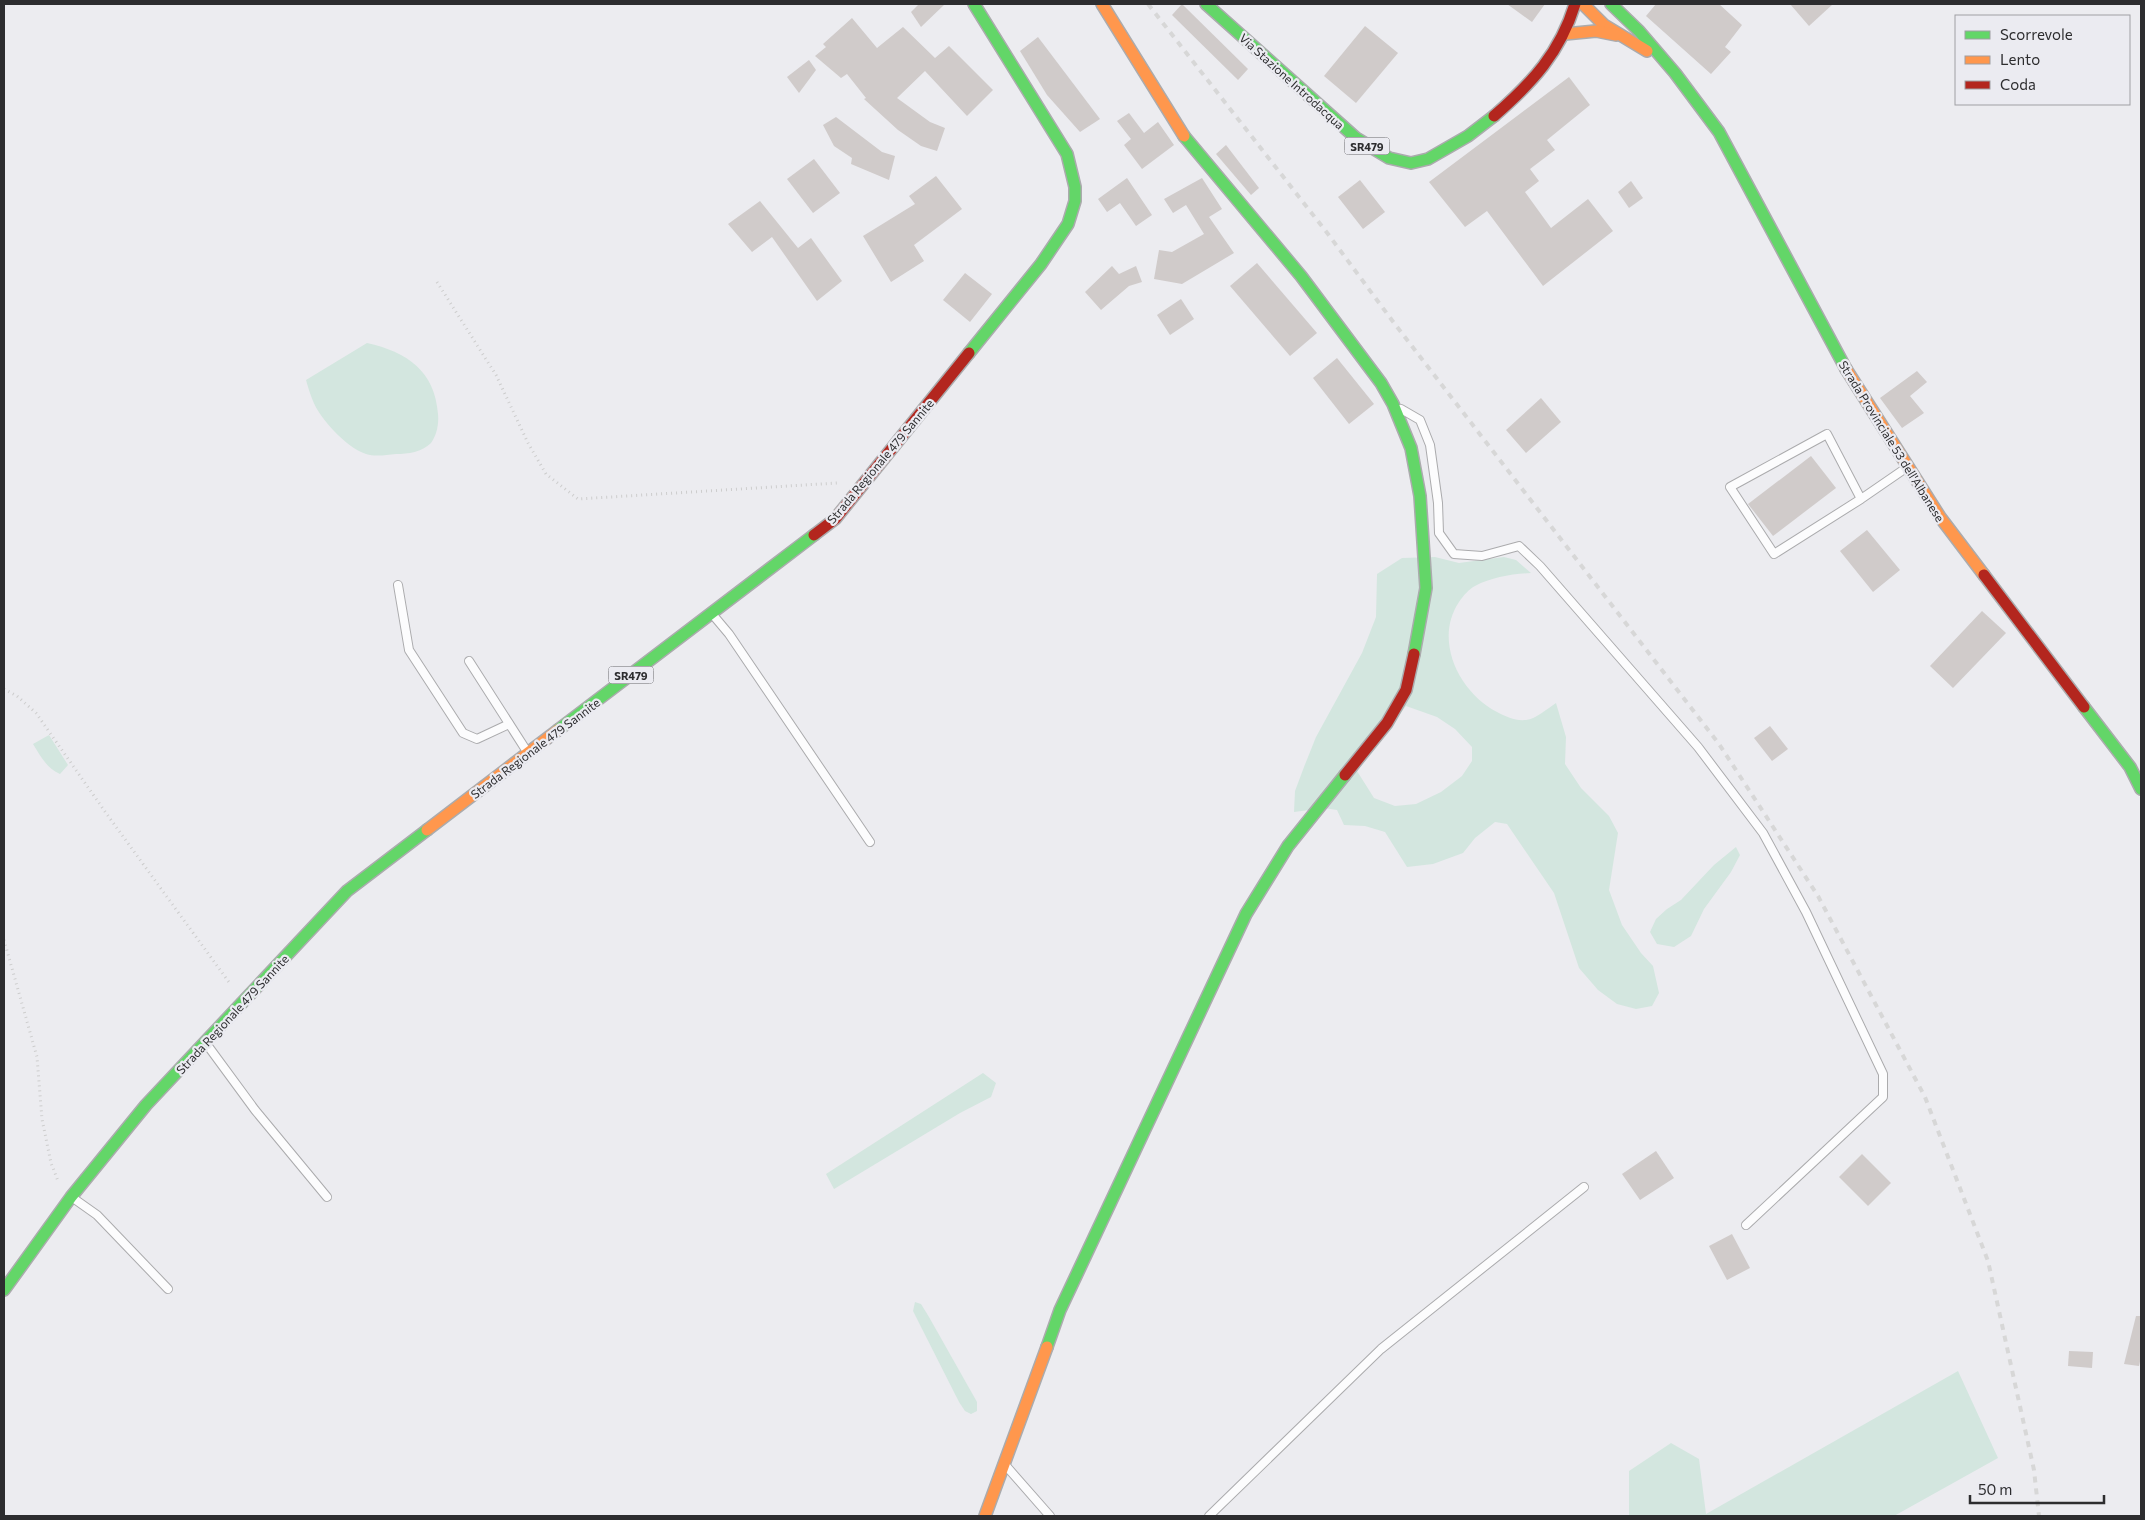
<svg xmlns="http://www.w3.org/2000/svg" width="2145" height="1520" font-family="Commissioner,sans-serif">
<rect width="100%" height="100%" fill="#ececf0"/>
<g fill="#d3e6df" fill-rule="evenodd">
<path d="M 367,343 C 407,352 435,371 438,414 C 439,423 437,435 431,443 C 422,452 408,454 396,454 C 386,455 375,457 366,454 C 347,448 320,419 313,401 C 310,394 308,387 306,380 Z"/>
<path d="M 1435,557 L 1459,563 L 1504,557 L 1516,560 L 1531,573 C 1512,574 1492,577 1475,586 C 1469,589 1463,596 1459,602 C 1433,641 1460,693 1497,712 C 1507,717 1515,721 1526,720 C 1536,719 1548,708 1556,703 L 1566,737 L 1565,764 L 1581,788 L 1609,816 L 1618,833 L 1609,890 L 1622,925 L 1641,953 L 1653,966 L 1659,993 L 1652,1006 L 1636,1009 L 1617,1004 L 1598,990 L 1579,968 L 1554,893 L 1507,824 L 1495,822 L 1475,838 L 1463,853 L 1433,864 L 1407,867 L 1385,832 L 1365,826 L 1344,825 L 1337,810 L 1324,808 L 1294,812 L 1295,791 L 1304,767 L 1316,737 L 1362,653 L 1376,617 L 1377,574 L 1402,558 ZM 1406,706 L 1437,717 L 1455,729 L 1472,747 L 1472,761 L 1462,776 L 1441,792 L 1416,804 L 1395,806 L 1374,798 L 1357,771 Z"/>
<path d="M 49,735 L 68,765 L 60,774 C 47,769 40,755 33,744 Z"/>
<path d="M 1736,847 L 1740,855 L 1731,872 L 1704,909 L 1691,936 L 1674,947 L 1657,944 L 1650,932 L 1656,919 L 1667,909 L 1681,900 L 1714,865 Z"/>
<path d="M 983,1073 L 996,1083 L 991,1097 L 960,1113 L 834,1189 L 826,1174 Z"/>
<path d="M 915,1302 L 921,1304 L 929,1317 L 977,1402 L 977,1411 L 971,1414 L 965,1411 L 959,1402 L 913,1311 Z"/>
<path d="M 1958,1371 L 1998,1458 L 1894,1516 L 1629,1516 L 1629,1471 L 1671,1443 L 1699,1459 L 1706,1514 Z"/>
</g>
<g fill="#d0cbca">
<path d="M 919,4 L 945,4 L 921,27 L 911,12 Z"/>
<path d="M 1182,4 L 1248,69 L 1238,80 L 1172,15 Z"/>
<path d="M 1507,4 L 1545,4 L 1532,22 Z"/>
<path d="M 1656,4 L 1719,4 L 1742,25 L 1725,47 L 1731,52 L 1711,74 L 1646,16 Z"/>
<path d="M 1790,4 L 1833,4 L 1809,26 Z"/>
<path d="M 852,18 L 877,48 L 903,27 L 935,58 L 949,46 L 993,90 L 967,116 L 925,71 L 897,98 L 930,122 L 945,128 L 937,151 L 921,146 L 898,130 L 864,99 L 866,98 L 847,74 L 841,78 L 815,56 L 826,47 L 823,44 Z"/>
<path d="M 1365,26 L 1398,53 L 1356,103 L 1324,76 Z"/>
<path d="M 1038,37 L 1100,119 L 1080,132 L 1047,95 L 1020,51 Z"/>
<path d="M 809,60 L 816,70 L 799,93 L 787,77 Z"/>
<path d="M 1569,77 L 1590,105 L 1547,140 L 1555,150 L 1530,169 L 1539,181 L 1525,192 L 1551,228 L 1588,199 L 1613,231 L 1543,286 L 1487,211 L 1465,227 L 1429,182 Z"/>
<path d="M 1129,113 L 1144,133 L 1158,122 L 1174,145 L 1142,169 L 1124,145 L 1131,139 L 1117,121 Z"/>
<path d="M 836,117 L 882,152 L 895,156 L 889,180 L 851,164 L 852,158 L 834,146 L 823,125 Z"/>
<path d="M 1226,145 L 1259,188 L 1251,195 L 1216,154 Z"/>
<path d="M 814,159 L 840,193 L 813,213 L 787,179 Z"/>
<path d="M 936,176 L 962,209 L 914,245 L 924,261 L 891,282 L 863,236 L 915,204 L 909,196 Z"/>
<path d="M 1127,178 L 1152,215 L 1136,226 L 1120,203 L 1107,212 L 1098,199 Z"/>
<path d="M 1202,178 L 1222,209 L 1209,217 L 1234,253 L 1182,284 L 1154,279 L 1159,250 L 1172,252 L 1204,234 L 1186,205 L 1173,213 L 1164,199 Z"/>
<path d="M 1360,180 L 1385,212 L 1363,229 L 1338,197 Z"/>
<path d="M 1631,181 L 1643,198 L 1629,208 L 1618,192 Z"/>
<path d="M 760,201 L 798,248 L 811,238 L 842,281 L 817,301 L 772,237 L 752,252 L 728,224 Z"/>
<path d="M 1257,263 L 1317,333 L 1290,356 L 1230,286 Z"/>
<path d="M 1112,266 L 1119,274 L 1136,266 L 1142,282 L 1129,286 L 1101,310 L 1085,292 Z"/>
<path d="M 965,273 L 992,294 L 970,322 L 943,300 Z"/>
<path d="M 1181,299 L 1194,319 L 1170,335 L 1157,315 Z"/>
<path d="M 1337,358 L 1374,404 L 1349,424 L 1313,378 Z"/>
<path d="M 1917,371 L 1927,382 L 1910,396 L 1924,413 L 1902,428 L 1880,398 Z"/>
<path d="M 1541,398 L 1561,422 L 1526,453 L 1506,430 Z"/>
<path d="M 1811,456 L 1836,488 L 1773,536 L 1748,504 Z"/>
<path d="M 1867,530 L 1900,570 L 1873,592 L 1840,551 Z"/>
<path d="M 1982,611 L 2006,633 L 1953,688 L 1930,666 Z"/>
<path d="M 1770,726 L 1788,749 L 1772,761 L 1754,738 Z"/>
<path d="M 1656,1151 L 1674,1178 L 1640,1200 L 1622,1174 Z"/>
<path d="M 1862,1154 L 1891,1183 L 1868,1206 L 1839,1177 Z"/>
<path d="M 1732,1234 L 1750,1268 L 1727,1280 L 1709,1246 Z"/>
<path d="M 2136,1316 L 2141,1316 L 2141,1357 L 2139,1366 L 2124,1364 Z"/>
<path d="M 2069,1351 L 2093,1352 L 2092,1368 L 2068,1366 Z"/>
</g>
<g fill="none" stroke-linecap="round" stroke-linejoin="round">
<g stroke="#ababad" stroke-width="10">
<g id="lane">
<path d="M 1401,409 L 1420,420 L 1430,445 L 1438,503 L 1439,533 L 1454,554 L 1482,556 L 1519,546 L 1540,566 L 1698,747 L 1763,833 L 1806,912 L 1883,1074 L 1883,1097 L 1746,1225"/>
<path d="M 1861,499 L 1827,434 L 1730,487 L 1774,554 L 1861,499 L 1906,468"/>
<path d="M 398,585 L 409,650 L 463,733 L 477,739 L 509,724"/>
<path d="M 713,615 L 729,634 L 870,842"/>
<path d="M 469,661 L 526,750"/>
<path d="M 208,1046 L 255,1110 L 327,1197"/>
<path d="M 73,1198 L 97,1215 L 168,1289"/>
<path d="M 1007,1467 L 1050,1516"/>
<path d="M 1209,1516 L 1381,1349 L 1584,1187"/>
</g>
</g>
<g stroke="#ababad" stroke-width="14">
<g id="fast">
<path d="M 1206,4 L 1356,138 L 1389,158 L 1411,163 L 1428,159 L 1468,136 L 1494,116"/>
<path d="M 1611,4 L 1639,31 L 1675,73 L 1719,132 L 1846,369"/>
<path d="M 1184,136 L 1301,276 L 1381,383 L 1393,404 L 1411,448 L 1420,496 L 1426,588 L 1414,654"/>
<path d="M 969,353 L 1041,264 L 1068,224 L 1075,201 L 1075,187 L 1067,154 L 974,4"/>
<path d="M 2084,707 L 2130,767 L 2141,789"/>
<path d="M 558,730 L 814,535"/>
<path d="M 4,1290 L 71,1197 L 146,1105 L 347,891 L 427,830"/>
<path d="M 1047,1347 L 1060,1310 L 1246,914 L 1288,846 L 1345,775"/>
</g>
</g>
<g stroke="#ababad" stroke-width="14">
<g id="slow">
<path d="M 1102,4 L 1184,136"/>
<path d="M 1583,4 L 1604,25 L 1647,51"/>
<path d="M 1565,34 L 1596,31 L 1616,35"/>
<path d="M 1846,369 L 1940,517 L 1984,575"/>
<path d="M 427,830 L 558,730"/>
<path d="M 985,1516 L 1047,1347"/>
</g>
</g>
<g stroke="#ababad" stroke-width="14">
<g id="jam">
<path d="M 1494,116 C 1532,83 1560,53 1575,4"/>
<path d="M 814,535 L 835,519 L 969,353"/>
<path d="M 1984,575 L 2084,707"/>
<path d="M 1345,775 L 1387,723 L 1406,690 L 1414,654"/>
</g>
</g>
<g stroke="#cdcdcd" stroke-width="3" stroke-dasharray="1 4" stroke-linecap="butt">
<path d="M 437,282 L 496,375 L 528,443 L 546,474 L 578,499 L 837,483"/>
<path d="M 4,689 L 17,696 L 36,713 L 106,813 L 231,985"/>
<path d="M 4,940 L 37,1057 L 42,1119 L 51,1163 L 58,1181"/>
</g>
<use href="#lane" stroke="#fcfcfd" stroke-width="8"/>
<use href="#fast" stroke="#63d668" stroke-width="11"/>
<use href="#slow" stroke="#ff974d" stroke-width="11"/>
<use href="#jam" stroke="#b3261e" stroke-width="11"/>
<path stroke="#d7d7d7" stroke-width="4" stroke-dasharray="6 6" stroke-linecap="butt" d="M 1148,4 L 1328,234 L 1394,323 L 1719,744 L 1818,896 L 1925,1097 L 1988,1261 L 2034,1470 L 2039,1516"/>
</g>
<g text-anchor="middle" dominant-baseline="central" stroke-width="4.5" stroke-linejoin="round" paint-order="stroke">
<g fill="#ebebf1" stroke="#666669" stroke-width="1">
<rect x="1344.5" y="137.5" width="45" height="17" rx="4"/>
<rect x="608.5" y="666.5" width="45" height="17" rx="4"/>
</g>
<g font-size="11" font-weight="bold" fill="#2d2d2f">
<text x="1367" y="146">SR479</text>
<text x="631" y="675">SR479</text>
</g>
<g font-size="12" fill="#2d2d2f" stroke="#ebebf1">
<text transform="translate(1292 81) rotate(42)">Via Stazione Introdacqua</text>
<text transform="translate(1892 441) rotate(58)">Strada Provinciale 53 dell'Albanese</text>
<text transform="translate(880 461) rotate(-50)">Strada Regionale 479 Sannite</text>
<text transform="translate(535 748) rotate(-37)">Strada Regionale 479 Sannite</text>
<text transform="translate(232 1014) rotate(-47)">Strada Regionale 479 Sannite</text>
</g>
</g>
<rect width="2145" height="1520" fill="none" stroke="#2d2d2f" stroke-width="10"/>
<rect x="1955" y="15" width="175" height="90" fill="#ebebf1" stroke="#9f9fa3"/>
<rect x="1965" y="31" width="25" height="8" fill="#63d668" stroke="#9f9fa3"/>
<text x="2000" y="40" font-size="15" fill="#2d2d2f">Scorrevole</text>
<rect x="1965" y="56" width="25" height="8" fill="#ff974d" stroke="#9f9fa3"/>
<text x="2000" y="65" font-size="15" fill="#2d2d2f">Lento</text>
<rect x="1965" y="81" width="25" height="8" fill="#b3261e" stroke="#9f9fa3"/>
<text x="2000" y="90" font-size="15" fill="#2d2d2f">Coda</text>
<path d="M1970 1495v8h134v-8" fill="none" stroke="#2d2d2f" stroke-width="2.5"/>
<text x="1978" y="1495" font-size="15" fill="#2d2d2f" stroke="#ebebf1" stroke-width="4" paint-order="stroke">50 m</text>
</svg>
